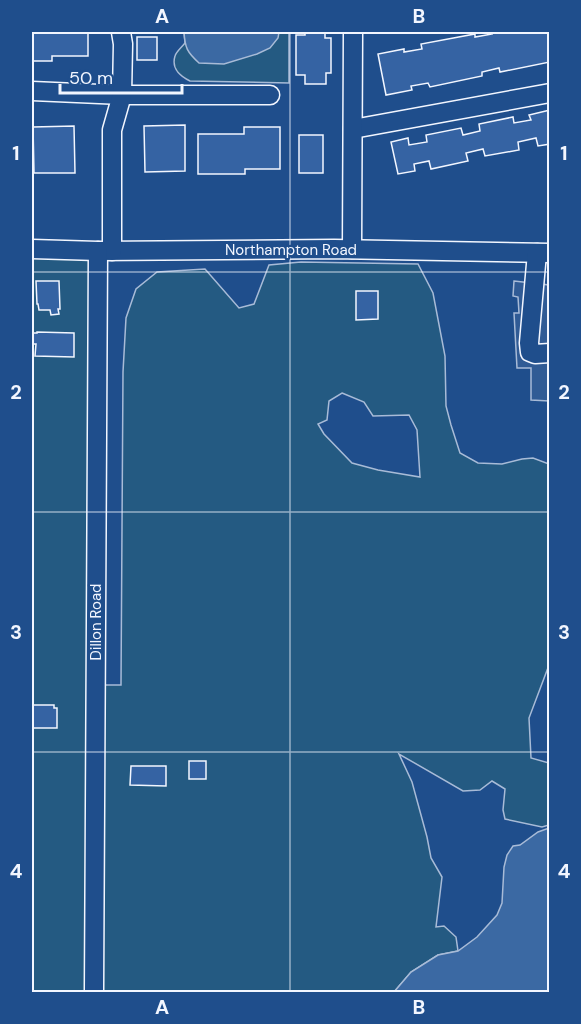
<svg xmlns="http://www.w3.org/2000/svg" width="581" height="1024" font-family="'DM Sans',sans-serif">
<rect width="100%" height="100%" fill="#1f4e8c"/>
<g fill="#245a82" stroke="#a8bbd7" stroke-width="1.5" fill-rule="evenodd">
<path d="M 184,32 L 289,32 L 289,83 L 190,81 C 180,76 171,69 175,56 C 176,52 182,47 185,43 Z"/>
<path d="M 32,250 L 98,251 L 96,685 L 121,685 L 123,372 L 126,318 L 136,289 L 157,272 L 205,269 L 239,308 L 254,304 L 269,265 L 301,262 L 418,264 L 433,293 L 445,356 L 446,406 L 451,425 L 460,453 L 478,463 L 502,464 L 522,459 L 533,458 L 549,464 L 549,665 L 529,718 L 531,758 L 549,763 L 549,825 L 542,827 L 505,819 L 503,810 L 505,789 L 492,781 L 480,790 L 463,791 L 399,754 L 412,782 L 427,837 L 431,858 L 442,877 L 436,927 L 444,926 L 456,937 L 458,951 L 438,955 L 411,972 L 394,992 L 32,992 ZM 342,393 L 364,402 L 373,416 L 409,415 L 417,430 L 420,477 L 378,470 L 352,463 L 324,434 L 318,424 L 327,420 L 329,401 Z"/>
</g>
<path fill="#305b95" stroke="#a8bbd7" stroke-width="1.5" d="M 514,281 L 549,285 L 549,401 L 531,400 L 531,368 L 517,368 L 514,313 L 519,313 L 518,297 L 513,296 Z"/>
<g fill="#3b69a3" stroke="#a8bbd7" stroke-width="1.5">
<path d="M 184,32 L 279,32 L 278,38 L 270,48 L 257,54 L 224,64 L 199,63 C 187,52 185,48 184,32 Z"/>
<path d="M 549,828 L 549,992 L 394,992 L 411,972 L 438,955 L 458,951 L 477,937 L 497,915 L 502,903 L 504,867 L 507,855 L 513,846 L 520,845 L 538,832 Z"/>
</g>
<g fill="#3563a3" stroke="#f2f6ff" stroke-width="1.5">
<path d="M 32,32 L 88,32 L 88,56 L 52,56 L 52,61 L 32,61 Z"/>
<path d="M 305,32 L 325,32 L 325,38 L 331,38 L 331,73 L 326,73 L 326,84 L 305,84 L 305,75 L 296,75 L 296,35 L 305,35 Z"/>
<path d="M 491,32 L 550,32 L 550,62 L 500,72 L 499,68 L 482,72 L 482,76 L 430,87 L 428,83 L 411,86 L 412,90 L 386,95 L 378,54 L 404,49 L 404,52 L 422,49 L 421,44 L 475,34 L 475,37 L 492,34 Z"/>
<rect x="137" y="37" width="20" height="23"/>
<path d="M 550,110 L 550,144 L 538,146 L 536,138 L 518,142 L 519,150 L 485,156 L 483,149 L 466,153 L 468,161 L 431,169 L 429,161 L 414,164 L 415,171 L 398,174 L 391,142 L 408,138 L 409,145 L 427,142 L 426,135 L 461,128 L 463,135 L 480,131 L 479,124 L 513,117 L 514,123 L 531,120 L 529,115 Z"/>
<path d="M 185,125 L 185,171 L 145,172 L 144,126 Z"/>
<path d="M 74,126 L 75,173 L 34,173 L 33,127 Z"/>
<path d="M 244,127 L 280,127 L 280,169 L 245,169 L 245,174 L 198,174 L 198,134 L 244,134 Z"/>
<rect x="299" y="135" width="24" height="38"/>
<path d="M 36,281 L 59,281 L 60,309 L 58,309 L 59,314 L 51,315 L 50,310 L 39,310 L 38,304 L 37,304 Z"/>
<path d="M 356,291 L 378,291 L 378,319 L 356,320 Z"/>
<path d="M 37,332 L 74,333 L 74,357 L 35,356 L 36,344 L 32,344 L 32,333 L 37,333 Z"/>
<path d="M 32,705 L 54,705 L 54,708 L 57,708 L 57,728 L 32,728 Z"/>
<rect x="189" y="761" width="17" height="18"/>
<path d="M 131,766 L 166,766 L 166,786 L 130,785 Z"/>
</g>
<g fill="none" stroke-linecap="round" stroke-linejoin="round">
<g stroke="#f2f6ff" stroke-width="21">
<g id="minor">
<path d="M 32,91 L 122,95 L 270,95"/>
<path d="M 353,129 L 550,93"/>
<path d="M 32,249 L 98,251 L 334,249 L 550,253"/>
<path d="M 352,249 L 353,32"/>
<path d="M 112,251 L 112,130 L 122,95 L 123,44 L 121,32"/>
<path d="M 537,253 L 529,343 L 530,352 L 535,354 L 550,353"/>
<path d="M 94,992 L 98,251"/>
</g>
</g>
<use href="#minor" stroke="#1f4e8c" stroke-width="18"/>
</g>
<path fill="none" stroke="#f2f6ff" stroke-width="1.5" stroke-opacity="0.55" d="M 290,32 L 290,992M 32,272 L 550,272M 32,512 L 550,512M 32,752 L 550,752"/>
<g text-anchor="middle" dominant-baseline="central" stroke-width="4.5" stroke-linejoin="round" paint-order="stroke">
<g font-size="15" fill="#f2f6ff" stroke="#1f4e8c">
<text x="291" y="250">Northampton Road</text>
<text transform="translate(96 622) rotate(-90)">Dillon Road</text>
</g>
</g>
<rect width="581" height="1024" fill="none" stroke="#1f4e8c" stroke-width="66"/>
<path d="M60 84v9h122v-9" fill="none" stroke="#f2f6ff" stroke-width="3"/>
<text x="69" y="84" font-size="18" fill="#f2f6ff" stroke="#1f4e8c" stroke-width="4.5" paint-order="stroke">50 m</text>
<rect x="33" y="33" width="515" height="958" fill="none" stroke="#f2f6ff" stroke-width="2"/>
<g font-size="20" text-anchor="middle" font-weight="bold" fill="#f2f6ff">
<text x="162" y="23">A</text>
<text x="419" y="23">B</text>
<text x="16" y="160">1</text>
<text x="564" y="160">1</text>
<text x="16" y="399">2</text>
<text x="564" y="399">2</text>
<text x="16" y="639">3</text>
<text x="564" y="639">3</text>
<text x="16" y="878">4</text>
<text x="564" y="878">4</text>
<text x="162" y="1014">A</text>
<text x="419" y="1014">B</text>
</g>
</svg>
